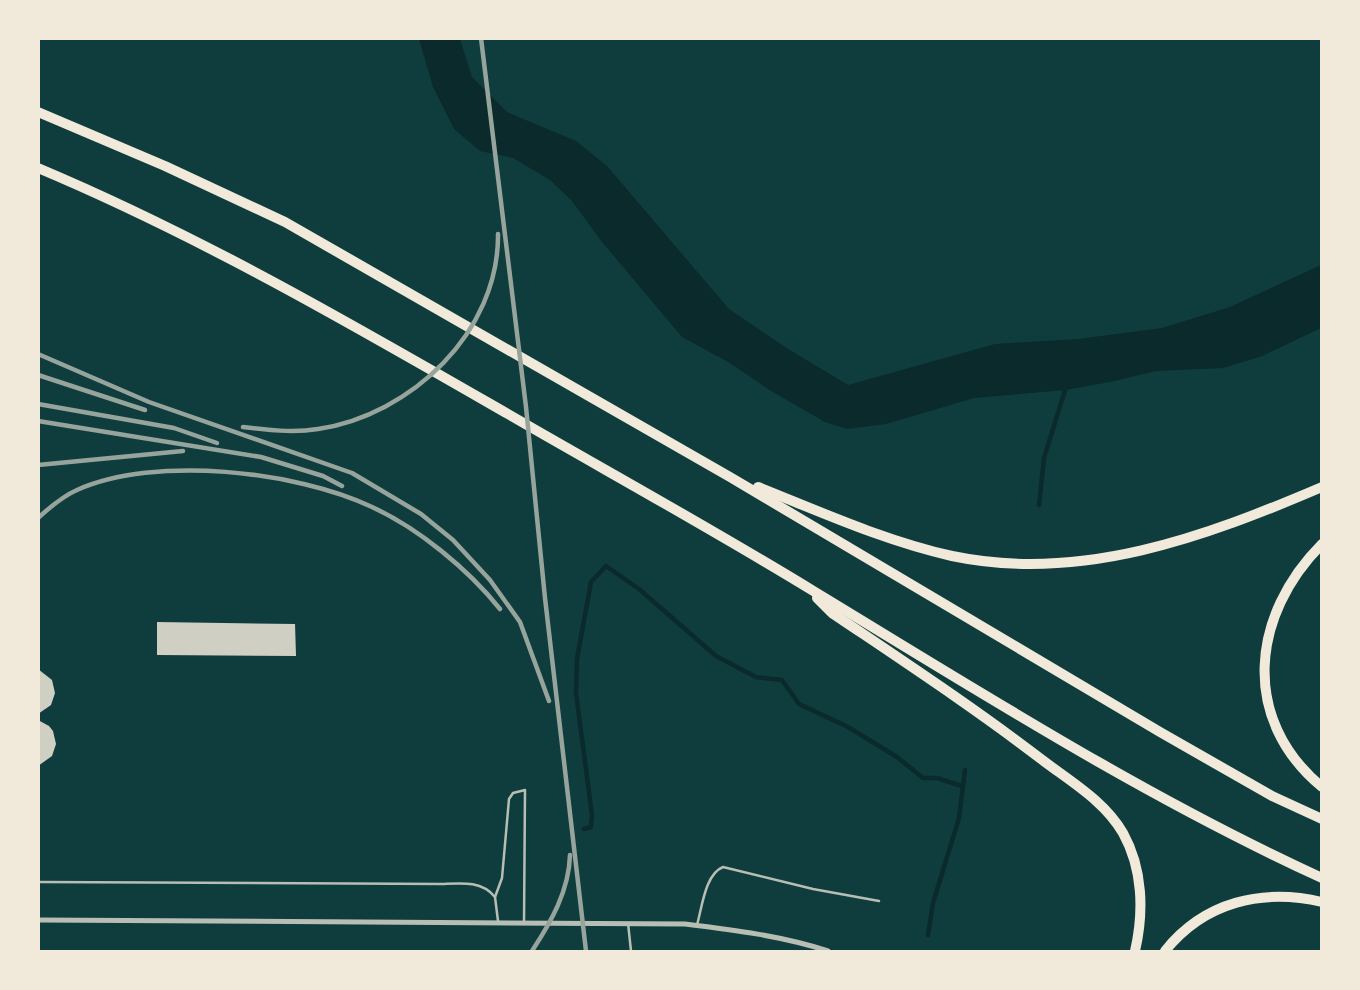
<svg xmlns="http://www.w3.org/2000/svg" width="1360" height="990" font-family="Ubuntu,sans-serif">
<rect width="100%" height="100%" fill="#0f3d3e"/>
<path fill="#0a2a2b" d="M 419,39 L 460,39 L 472,77 L 507,112 L 576,141 L 607,166 L 729,309 L 785,347 L 848,385 L 995,344 L 1078,339 L 1162,328 L 1230,307 L 1321,265 L 1321,328 L 1262,356 L 1223,368 L 1156,371 L 1110,382 L 1066,390 L 974,398 L 886,424 L 847,429 L 825,422 L 771,391 L 730,363 L 682,337 L 602,242 L 572,201 L 550,180 L 513,158 L 480,151 L 454,129 L 433,87 Z"/>
<g fill="none" stroke-linecap="round" stroke-linejoin="round">
<g stroke="#0a2a2b" stroke-width="4.5">
<path d="M 1039,505 L 1044,458 L 1066,387"/>
<path d="M 584,829 L 591,827 L 592,815 L 576,693 L 577,659 L 591,582 L 606,566 L 639,589 L 716,656 L 756,677 L 782,680 L 799,704 L 848,727 L 897,757 L 923,778 L 937,778 L 962,786"/>
<path d="M 928,935 L 933,903 L 959,818 L 965,770"/>
</g>
</g>
<g fill="#cfcfc3">
<path d="M 157,622 L 295,624 L 296,656 L 157,655 Z"/>
<path d="M 38,669 L 52,680 L 55,693 L 51,705 L 38,714 Z"/>
<path d="M 38,720 L 49,726 L 53,731 L 56,744 L 52,756 L 38,766 Z"/>
</g>
<g fill="none" stroke-linecap="round" stroke-linejoin="round">
<g stroke="#b8beb3" stroke-width="2.5">
<path d="M 38,882 L 444,884 C 462,883 482,881 495,897"/>
<path d="M 498,921 L 495,897 L 502,878 L 509,799 L 513,793 L 525,790 L 524,924"/>
<path d="M 628,923 L 631,951"/>
<path d="M 697,925 C 702,908 705,874 723,867 L 813,889 L 879,901"/>
</g>
<path stroke="#b8beb3" stroke-width="5" d="M 38,920 L 685,924 C 734,930 782,936 828,951"/>
<g stroke="#f1e9da" stroke-width="10">
<path d="M 38,112 L 165,166 L 285,222 L 730,477 L 1160,732 L 1272,796 L 1322,819"/>
<path d="M 38,168 C 202,237 355,326 508,414 C 610,473 714,530 815,592 C 980,692 1145,797 1322,878"/>
<path d="M 758,487 C 821,512 885,541 952,556 C 1081,583 1205,537 1322,487"/>
<path d="M 1322,544 C 1251,615 1240,719 1322,787"/>
<path d="M 817,598 L 832,613 C 903,661 976,709 1045,762 C 1073,783 1105,802 1123,833 C 1143,869 1144,912 1135,951"/>
<path d="M 1165,951 C 1204,902 1262,888 1322,902"/>
</g>
<g stroke="#97a49c" stroke-width="4.5">
<path d="M 481,38 L 526,407 L 545,598 L 586,951"/>
<path d="M 38,354 L 149,402 L 352,473 L 421,514 L 453,540 L 490,580 L 520,622 L 549,701"/>
<path d="M 38,375 L 145,410"/>
<path d="M 38,404 L 174,428 L 217,443"/>
<path d="M 38,421 L 261,457 L 323,476 L 342,486"/>
<path d="M 243,427 C 267,430 293,433 318,429 C 411,415 499,332 498,234"/>
<path d="M 38,465 L 183,451"/>
<path d="M 38,518 C 49,508 63,496 77,490 C 155,455 296,471 372,507 C 418,528 468,569 500,609"/>
<path d="M 532,951 C 551,922 569,891 570,855"/>
</g>
</g>
<rect width="1360" height="990" fill="none" stroke="#f1e9da" stroke-width="80"/>
</svg>
